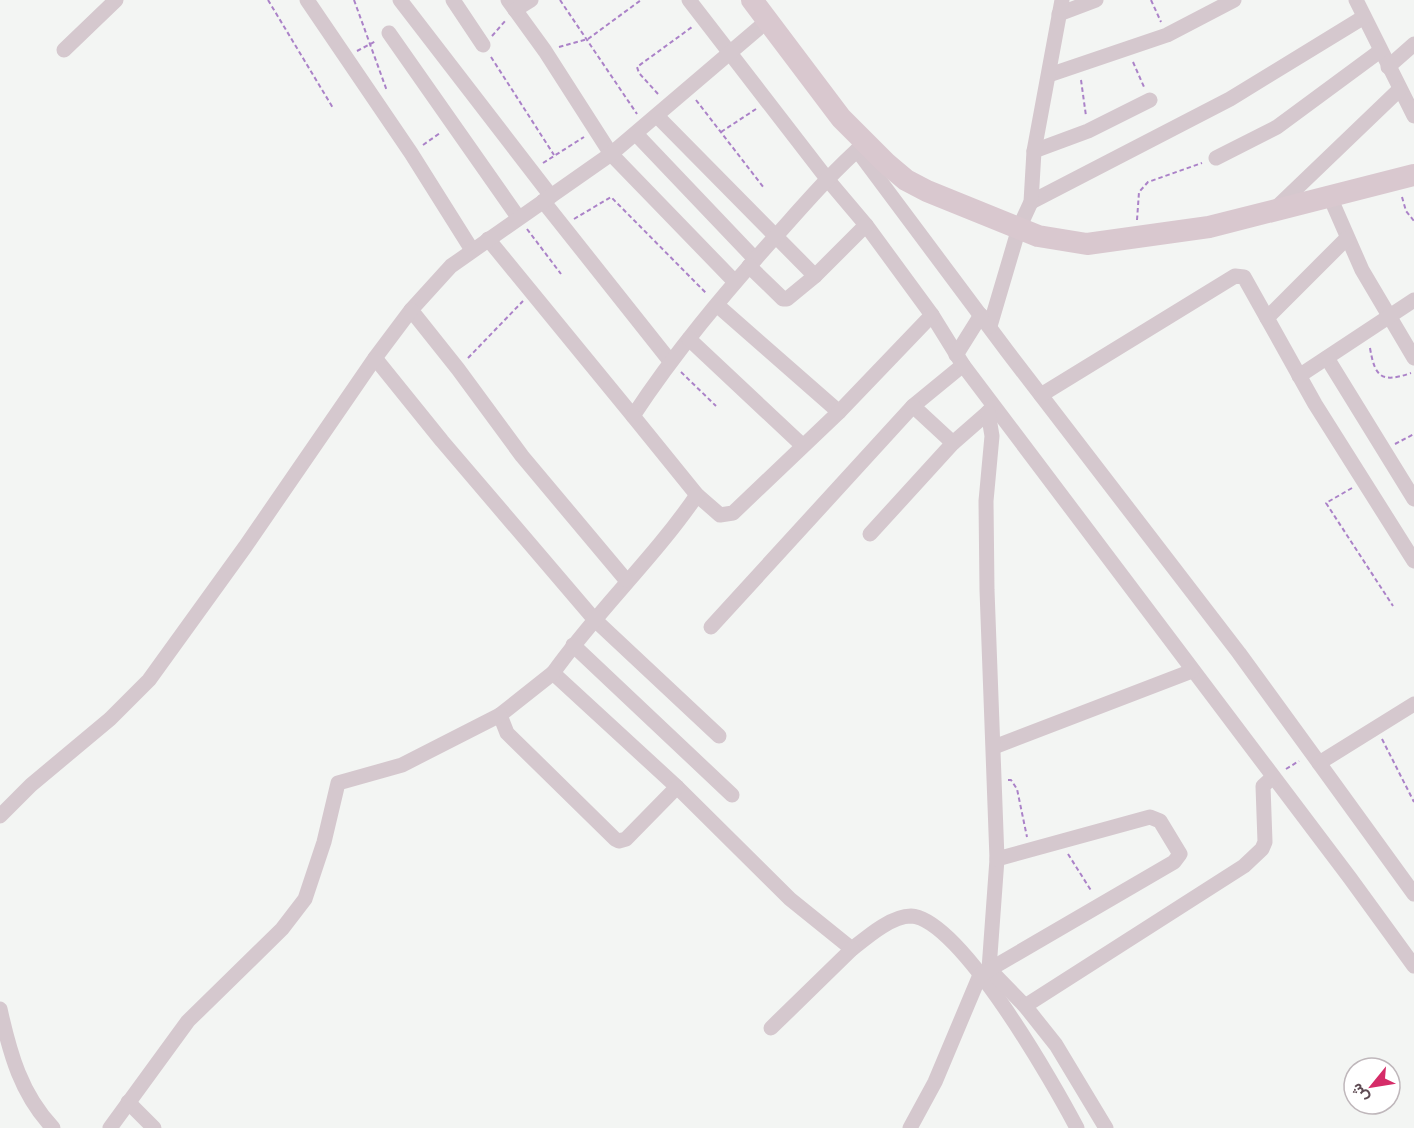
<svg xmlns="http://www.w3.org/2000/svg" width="1414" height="1128" font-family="Cabin,Vazirmatn,sans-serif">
<rect width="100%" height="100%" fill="#f3f5f3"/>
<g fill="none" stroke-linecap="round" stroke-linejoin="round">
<g stroke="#ab82c8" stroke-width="2" stroke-dasharray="4.5 3" stroke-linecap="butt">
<path d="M 268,0 L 333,108"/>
<path d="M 354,0 L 387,91"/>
<path d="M 560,0 L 637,114"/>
<path d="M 1151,0 L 1161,22"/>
<path d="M 492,36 L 506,20"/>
<path d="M 559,47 L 588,39 L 641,0"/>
<path d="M 357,51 L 376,41"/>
<path d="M 491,57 L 554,155"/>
<path d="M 1133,62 L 1144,87"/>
<path d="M 1081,80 L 1086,116"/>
<path d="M 658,94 L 639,73 L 637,67 L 692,27"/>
<path d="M 696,100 L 764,188"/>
<path d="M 721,132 L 756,109"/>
<path d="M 423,145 L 440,133"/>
<path d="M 543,163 L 584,137"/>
<path d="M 1402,197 L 1406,211 L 1414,221"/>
<path d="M 574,219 L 611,197 L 707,294"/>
<path d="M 1137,220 L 1139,192 L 1148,182 L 1202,163"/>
<path d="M 527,229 L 561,274"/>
<path d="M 1370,348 C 1375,378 1382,383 1411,373"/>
<path d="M 468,358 L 523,301"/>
<path d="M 681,372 L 716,406"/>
<path d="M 1395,444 L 1414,434"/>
<path d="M 1352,488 L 1326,503 L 1393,606"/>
<path d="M 1382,739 L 1414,802"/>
<path d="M 1286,769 L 1299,761"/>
<path d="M 1008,780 L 1011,780 L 1017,789 L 1027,837"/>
<path d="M 1068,854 L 1092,892"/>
</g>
<g stroke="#d5c8ce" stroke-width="15">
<path d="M 307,0 L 411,153 L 472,250"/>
<path d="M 400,0 L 551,196"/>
<path d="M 453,0 L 483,45"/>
<path d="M 508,0 L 545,51 L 611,154 L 735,282"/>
<path d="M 689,0 L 828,180 L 866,225 L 932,315 L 963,365 L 913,406 L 953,443"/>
<path d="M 1356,0 L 1414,116"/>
<path d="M 515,10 L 531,0"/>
<path d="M 1059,14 L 1096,0"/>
<path d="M 389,33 L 518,217"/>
<path d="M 64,50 L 116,0"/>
<path d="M 1388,67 L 1414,44"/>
<path d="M 1049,75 L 1167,35 L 1234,0"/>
<path d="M 657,116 L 815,276"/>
<path d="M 636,134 L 755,259"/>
<path d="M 857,150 L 1007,351 L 1239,653 L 1319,763 L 1414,704"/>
<path d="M 1034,151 L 1088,131 L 1150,100"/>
<path d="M 1216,158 L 1277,127 L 1380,51"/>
<path d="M 1330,197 L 1362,270 L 1414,358"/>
<path d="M 543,201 L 670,361"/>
<path d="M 1031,202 L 1230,99 L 1364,17"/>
<path d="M 1277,207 L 1400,89"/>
<path d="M 488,239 L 633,416 C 675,352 724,294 775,237 C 803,206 831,173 863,145"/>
<path d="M 1346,239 L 1267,318 L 1315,404 L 1414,561"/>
<path d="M 749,266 L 783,299 L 787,299 L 815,276 L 866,225"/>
<path d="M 717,305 L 839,412"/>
<path d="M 990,326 L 1019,228 L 1031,202 L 1034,151 L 1062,0"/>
<path d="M 689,339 L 802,445"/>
<path d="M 956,355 L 981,315"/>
<path d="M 375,358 L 442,441 L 594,619 L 719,736"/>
<path d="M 1327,358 L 1414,499"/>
<path d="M 963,365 L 1350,878 L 1414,966"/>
<path d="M 1299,376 L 1414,300"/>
<path d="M 1041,395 L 1235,276 L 1244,277 L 1267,318"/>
<path d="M 633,416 L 697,495 L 720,515 L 733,513 L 839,412 L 932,315"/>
<path d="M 697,495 C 654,558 597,611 553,673 L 677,787 L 790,899 L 852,949 C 867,937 891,916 911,916 C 960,918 1055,1086 1077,1128"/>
<path d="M 870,534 L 953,443 L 993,408"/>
<path d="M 626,580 L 522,456 L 458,369 L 411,310 L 451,266 L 611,154 L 767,21"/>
<path d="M 711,627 L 913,406"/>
<path d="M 573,645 L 732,795"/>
<path d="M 553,673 L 500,715 L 507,733 L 615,839 L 619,841 L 626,839 L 677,787"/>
<path d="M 994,747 L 1192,671"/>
<path d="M 1319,763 L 1414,894"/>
<path d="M 0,816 L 31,785 L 110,719 L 149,680 L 245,547 L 375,358 L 411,310"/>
<path d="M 997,859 L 989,969 L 1025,1006 L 1056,1045 L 1106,1128"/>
<path d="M 1025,1006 L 1244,866 L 1262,849 L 1265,842 L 1263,786 L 1273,777"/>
<path d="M 0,1009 C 10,1054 21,1094 53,1128"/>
<path d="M 771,1028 L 852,949"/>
<path d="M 128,1102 L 154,1128"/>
<path d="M 110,1128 L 188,1021 L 282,929 L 305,899 L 324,842 L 338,783 L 402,765 L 500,715"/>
<path d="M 910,1128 L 935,1082 L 980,975 L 1174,862 L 1180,854 L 1160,821 L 1150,817 L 997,859 L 987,590 L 986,501 L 992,436 L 988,412"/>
</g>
<path stroke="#d9c8cf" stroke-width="22" d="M 752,0 L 841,118 L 887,164 L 906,180 L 927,191 L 1038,236 L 1087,244 L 1209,227 L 1414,175"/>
</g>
<g transform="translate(1372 1086) rotate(240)"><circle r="28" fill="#ffffff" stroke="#bfb7bb" stroke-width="1.5"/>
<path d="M0-4.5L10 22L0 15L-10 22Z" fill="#d52c68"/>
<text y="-9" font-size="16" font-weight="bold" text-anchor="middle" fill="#5f4c54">ش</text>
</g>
</svg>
